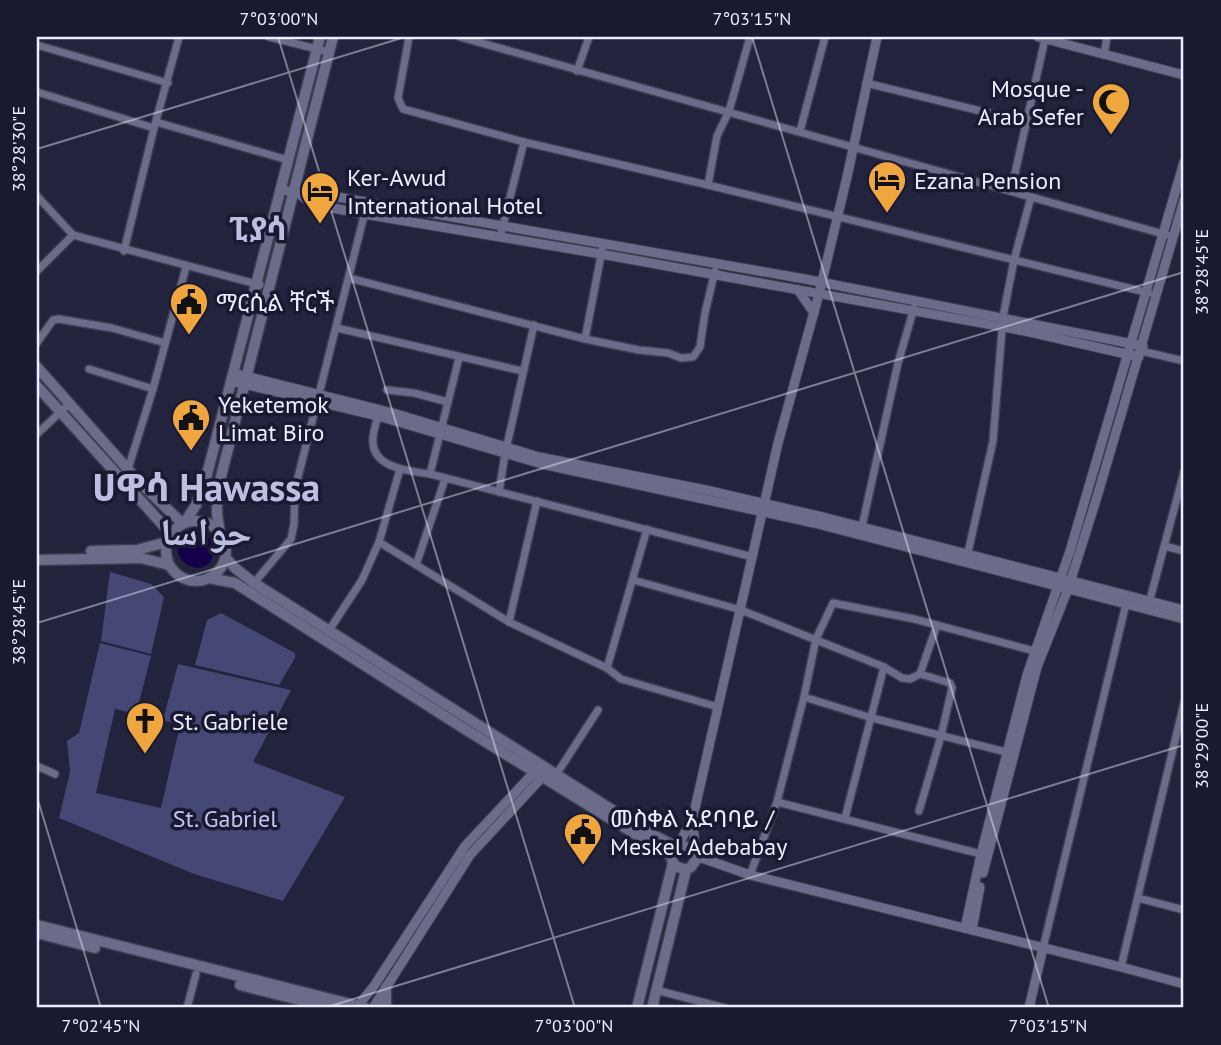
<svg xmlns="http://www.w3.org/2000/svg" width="1221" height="1045" font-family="'PT Sans','Noto Naskh Arabic','Noto Sans Ethiopic',sans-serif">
<rect width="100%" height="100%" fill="#22233c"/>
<g fill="#454774">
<path d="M 110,572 L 151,584 L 164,597 L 151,654 L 101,641 Z"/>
<path d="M 221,613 L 295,653 L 295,658 L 279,685 L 195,665 L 207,620 Z"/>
<path d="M 100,643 L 151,656 L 136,714 L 115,709 L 96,793 L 161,808 L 180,725 L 163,720 L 178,664 L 291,690 L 253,762 L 345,797 L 283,901 L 194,874 L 59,818 L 70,772 L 67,741 L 79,733 Z"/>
</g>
<path fill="#14014a" d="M 191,532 C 205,531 218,541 213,556 C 201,587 155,549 191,532 Z"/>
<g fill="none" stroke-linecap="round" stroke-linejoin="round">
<g stroke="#3d3e52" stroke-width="10">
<g id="minor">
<path d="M 269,37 L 329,52"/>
<path d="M 409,37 L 398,98 L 403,109 L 524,142 L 708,185 L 1149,293"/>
<path d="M 460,37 L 1174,237"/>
<path d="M 37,45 L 168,83"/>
<path d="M 1104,55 L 1107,37"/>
<path d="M 577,71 L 589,37"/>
<path d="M 866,83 L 1026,122"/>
<path d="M 37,92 L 154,128"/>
<path d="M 156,122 L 288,160"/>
<path d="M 800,131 L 825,37"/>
<path d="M 708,185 L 717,136 L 729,111 L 750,37"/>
<path d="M 1011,191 L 1045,39"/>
<path d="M 37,196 L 73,235 L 260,285"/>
<path d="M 500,237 L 524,142"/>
<path d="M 124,251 L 154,128 L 179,37"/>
<path d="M 37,271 L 73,235"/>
<path d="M 349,278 L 585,339 L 639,350 L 668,353 L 681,358 L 693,357 L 700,347 L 705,313 L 715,271"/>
<path d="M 337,328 L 522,371"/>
<path d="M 585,339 L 603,245"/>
<path d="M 37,343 L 53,320 L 59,319 L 112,328 L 165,343"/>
<path d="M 1141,351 L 1184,361"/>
<path d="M 89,369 L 153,389"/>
<path d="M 387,390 L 414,393 L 448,402"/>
<path d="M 378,416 C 376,424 373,432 373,439 C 371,468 409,471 430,474 L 753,557"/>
<path d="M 37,434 L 70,403"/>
<path d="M 128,469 L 153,389 L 186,267"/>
<path d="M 430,474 L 459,358"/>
<path d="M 499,492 L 505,454 L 534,325"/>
<path d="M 861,531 L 898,363 L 914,308"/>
<path d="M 379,542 L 509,622 L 607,668 L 621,679 L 718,707"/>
<path d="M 1164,546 L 1184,551"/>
<path d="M 967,557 L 993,441 L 1003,317 L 1014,260 L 1031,197"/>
<path d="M 416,565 L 445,479"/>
<path d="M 633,580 L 741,610 L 884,667 L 902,678 L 910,679 L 920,674 L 950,683 L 952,688 L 941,736 L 919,811"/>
<path d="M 254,583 L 291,539 L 294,524 L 295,489 L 367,204"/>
<path d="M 1149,603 L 1184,472"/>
<path d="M 509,622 L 537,501"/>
<path d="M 328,632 L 362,580 L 379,542 L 400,469"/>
<path d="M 607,668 L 647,529"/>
<path d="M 920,674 L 937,625"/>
<path d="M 804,697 L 872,718 L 1006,752"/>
<path d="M 37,766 L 55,774"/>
<path d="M 556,775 L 598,710"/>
<path d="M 777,802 L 981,854"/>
<path d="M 845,818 L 884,667"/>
<path d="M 750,875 L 777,802 L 804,697 L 816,639 L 833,603 L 914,619 L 1038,652"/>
<path d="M 1138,898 L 1184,910"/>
<path d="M 1043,948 L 1126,604"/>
<path d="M 1121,967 L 1184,703"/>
<path d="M 656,990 L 725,1008"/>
<path d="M 187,1008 L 196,974"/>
</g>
</g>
<g stroke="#3d3e52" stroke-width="11">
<g id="tertiary">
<path d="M 1038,37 L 1184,75"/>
<path d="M 280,189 L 299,194 L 309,192 L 805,279 L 1143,346"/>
<path d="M 299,194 L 312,204 L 364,214 L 601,254 L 1025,331 L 1139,357"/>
<path d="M 798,290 L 814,313"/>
<path d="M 233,373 L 393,413 L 539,457 L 706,490 L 827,518 L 1184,610"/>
<path d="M 231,381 L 378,416 L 542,464 L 814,523 L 1184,619"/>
<path d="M 678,846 L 692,819"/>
<path d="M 695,851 L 693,817 L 778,443 L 819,294 L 847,177 L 877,37"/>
<path d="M 696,856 L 750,875 L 1121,967 L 1184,984"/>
<path d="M 983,873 L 1037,667 L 1068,589 L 1097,497 L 1184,200"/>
<path d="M 965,928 L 981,854 L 1027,675 L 1070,551 L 1184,162"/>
<path d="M 972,930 L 980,887"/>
<path d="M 356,1008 L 374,986 L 465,846 L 539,767"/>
<path d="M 373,1008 L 470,855 L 547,772"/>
<path d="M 1029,1008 L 1043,948"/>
</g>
</g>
<g stroke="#3d3e52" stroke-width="13">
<g id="secondary">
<path d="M 37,367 L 140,483 L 182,523"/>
<path d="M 37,386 L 171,534"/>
<circle cx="196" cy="551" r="30"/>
<path d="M 185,522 L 196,505 L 204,486 L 320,37"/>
<path d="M 220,533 L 217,514 L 217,492 L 333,37"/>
<path d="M 91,551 L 137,550 L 167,542"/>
<path d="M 225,557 L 235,568 L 254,583 L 647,832 L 677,847"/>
<path d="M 37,560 L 141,558 L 169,565"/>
<path d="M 209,578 L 235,583 L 468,731 L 671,856"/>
<path d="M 37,925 L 366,1008"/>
<path d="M 37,933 L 95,948"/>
<path d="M 240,985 L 332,1008"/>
<path d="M 386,1008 L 386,987"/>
<path d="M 637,1008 L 673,863"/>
<path d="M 652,1008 L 686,870 L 691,867 L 696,860 L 692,848 L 680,845 L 673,851 L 672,860 L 675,866 L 686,870"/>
</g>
</g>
<use href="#minor" stroke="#6a6c89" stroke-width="7"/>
<use href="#tertiary" stroke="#6a6c89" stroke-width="9"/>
<use href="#secondary" stroke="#6a6c89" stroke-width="10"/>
</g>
<path fill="none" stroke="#ecedfe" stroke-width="2" stroke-opacity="0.45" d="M 278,37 L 575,1008M 752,37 L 1049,1008M 37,149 L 405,37M 37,623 L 1184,272M 37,797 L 101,1008M 324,1008 L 1184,745"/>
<defs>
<g id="mosque-pin" transform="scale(2.0125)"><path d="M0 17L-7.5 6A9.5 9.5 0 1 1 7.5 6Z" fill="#f0a63f" stroke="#191931"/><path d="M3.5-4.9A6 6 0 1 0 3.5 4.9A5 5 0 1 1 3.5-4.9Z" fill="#111"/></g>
<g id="hotel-pin" transform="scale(2.0125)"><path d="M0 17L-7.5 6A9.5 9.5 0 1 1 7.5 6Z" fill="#f0a63f" stroke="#191931"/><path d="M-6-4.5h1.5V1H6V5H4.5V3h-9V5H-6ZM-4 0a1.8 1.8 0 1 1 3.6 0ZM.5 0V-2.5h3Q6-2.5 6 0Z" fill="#111"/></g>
<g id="civic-pin" transform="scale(2.0125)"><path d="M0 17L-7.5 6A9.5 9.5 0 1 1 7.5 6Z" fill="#f0a63f" stroke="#191931"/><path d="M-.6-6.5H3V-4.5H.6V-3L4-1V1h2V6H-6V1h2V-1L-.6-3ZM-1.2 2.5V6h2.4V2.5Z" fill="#111"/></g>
<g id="church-pin" transform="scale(2.0125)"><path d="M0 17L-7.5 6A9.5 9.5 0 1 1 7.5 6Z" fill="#f0a63f" stroke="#191931"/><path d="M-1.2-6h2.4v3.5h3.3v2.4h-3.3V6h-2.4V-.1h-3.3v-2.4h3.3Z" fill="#111"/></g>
</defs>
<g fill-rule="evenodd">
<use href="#mosque-pin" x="1111" y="102"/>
<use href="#hotel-pin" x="887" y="180"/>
<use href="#hotel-pin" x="320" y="191"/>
<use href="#civic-pin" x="189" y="302"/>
<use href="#civic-pin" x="191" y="418"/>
<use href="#church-pin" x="145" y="721"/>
<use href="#civic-pin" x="583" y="832"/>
</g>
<g text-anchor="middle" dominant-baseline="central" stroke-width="7" stroke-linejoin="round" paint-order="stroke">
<g font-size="24" fill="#ecedfe" stroke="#191931" text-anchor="start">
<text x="1084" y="88" text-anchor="end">Mosque -<tspan x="1084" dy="28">Arab Sefer</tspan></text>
<text x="347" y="177">Ker-Awud<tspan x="347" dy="28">International Hotel</tspan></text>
<text x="914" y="180">Ezana Pension</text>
<text x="216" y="302">ማርሲል ቸርች</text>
<text x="218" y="404">Yeketemok<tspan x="218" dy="28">Limat Biro</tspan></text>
<text x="172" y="721">St. Gabriele</text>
<text x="610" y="818">መስቀል አደባባይ /<tspan x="610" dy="28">Meskel Adebabay</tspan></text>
</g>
<g font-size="24" fill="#c4c7f2" stroke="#191931">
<text x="225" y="818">St. Gabriel</text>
</g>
<g font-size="32" font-weight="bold" fill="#bcbfdf" stroke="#191931">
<text x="258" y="228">ፒያሳ</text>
</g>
<g font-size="38" font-weight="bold" fill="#bcbfdf" stroke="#191931">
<text x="206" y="486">ሀዋሳ Hawassa<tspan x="206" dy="44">حواسا</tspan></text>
</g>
</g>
<rect width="1221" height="1045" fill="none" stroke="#191931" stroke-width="77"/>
<rect x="38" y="38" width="1144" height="968" fill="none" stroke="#ecedfe" stroke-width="2.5"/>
<g font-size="18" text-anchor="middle" fill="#ecedfe">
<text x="279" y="25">7°03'00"N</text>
<text x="752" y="25">7°03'15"N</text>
<text transform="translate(19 149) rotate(-90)" y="6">38°28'30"E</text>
<text transform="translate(1202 272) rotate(-90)" y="6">38°28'45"E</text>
<text transform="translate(19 622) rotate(-90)" y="6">38°28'45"E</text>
<text transform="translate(1202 746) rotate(-90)" y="6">38°29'00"E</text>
<text x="101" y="1032">7°02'45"N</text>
<text x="574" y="1032">7°03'00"N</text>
<text x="1048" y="1032">7°03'15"N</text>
</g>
</svg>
